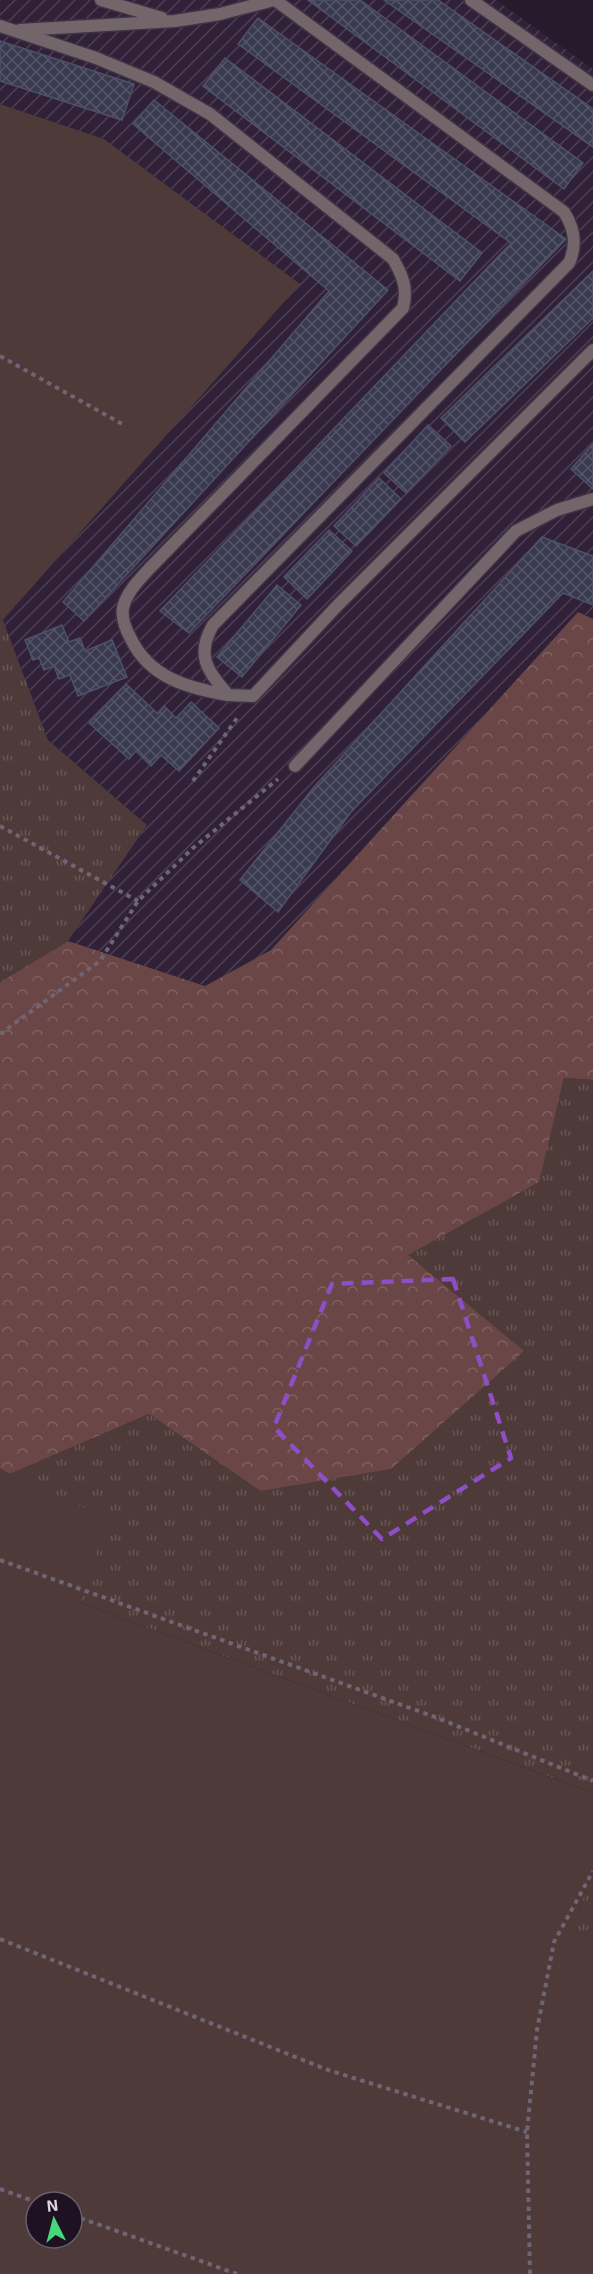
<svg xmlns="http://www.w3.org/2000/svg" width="593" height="2274" font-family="'Exo 2',sans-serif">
<defs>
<pattern id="industrial-furrows" width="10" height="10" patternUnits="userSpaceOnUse" patternTransform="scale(1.5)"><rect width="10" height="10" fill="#302038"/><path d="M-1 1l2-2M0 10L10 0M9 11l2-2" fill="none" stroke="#4d4054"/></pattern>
<pattern id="grass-tufts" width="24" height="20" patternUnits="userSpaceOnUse" patternTransform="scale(1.5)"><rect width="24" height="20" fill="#4e3a39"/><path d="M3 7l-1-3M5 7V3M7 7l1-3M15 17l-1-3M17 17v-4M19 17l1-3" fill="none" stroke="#675655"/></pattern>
<pattern id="forest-crowns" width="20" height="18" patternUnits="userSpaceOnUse" patternTransform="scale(1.5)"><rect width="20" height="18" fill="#6a4746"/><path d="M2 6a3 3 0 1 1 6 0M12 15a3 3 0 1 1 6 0" fill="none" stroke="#7f6160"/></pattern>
<pattern id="building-cross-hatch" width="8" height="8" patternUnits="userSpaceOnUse" patternTransform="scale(1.5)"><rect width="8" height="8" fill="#393a50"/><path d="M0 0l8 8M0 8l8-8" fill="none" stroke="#555669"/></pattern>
</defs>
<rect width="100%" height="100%" fill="#261a2c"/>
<path fill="url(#industrial-furrows)" d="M 0,0 L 496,0 L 593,69 L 593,619 L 578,612 L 271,950 L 205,986 L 68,941 L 147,825 L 48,740 L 3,620 L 299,284 L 104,139 L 0,104 Z"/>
<g fill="url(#grass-tufts)">
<path d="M 0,619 L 3,620 L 48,740 L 147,825 L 68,941 L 0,982 Z"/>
<path d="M 564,1078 L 593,1080 L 593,1793 L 81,1603 L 10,1474 L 149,1414 L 260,1491 L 407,1255 L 538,1182 Z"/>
<path d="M 593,1870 L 593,1929 L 569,1937 Z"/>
</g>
<path fill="url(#forest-crowns)" d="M 578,612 L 593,619 L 593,1080 L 564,1078 L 539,1182 L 408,1255 L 524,1351 L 391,1469 L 260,1491 L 149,1414 L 10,1474 L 0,1469 L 0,982 L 68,941 L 205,986 L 271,950 Z"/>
<g fill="#4e3a39" fill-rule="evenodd">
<path d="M 0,104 L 104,139 L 300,284 L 3,620 L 0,619 Z"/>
<path d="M 0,1469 L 107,1518 L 81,1603 L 593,1793 L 593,1870 L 570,1936 L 593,1929 L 593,2274 L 0,2274 ZM 36,2202 L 72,2202 L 72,2238 L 36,2238 Z"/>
</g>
<g fill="url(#building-cross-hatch)" stroke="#4f5168" stroke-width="1.5">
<path d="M 308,0 L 360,0 L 583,163 L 564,189 Z"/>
<path d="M 384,0 L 438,0 L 593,109 L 593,147 Z"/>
<path d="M 258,18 L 566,239 L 189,633 L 160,611 L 511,243 L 238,44 Z"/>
<path d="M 0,41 L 134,84 L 122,120 L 0,81 Z"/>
<path d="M 225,58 L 482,253 L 460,281 L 203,86 Z"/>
<path d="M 154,100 L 388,290 L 84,621 L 63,602 L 329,291 L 133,124 Z"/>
<path d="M 593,271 L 593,318 L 465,442 L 441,418 Z"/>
<path d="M 428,425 L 451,446 L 406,493 L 384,473 Z"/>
<path d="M 593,444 L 593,489 L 571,469 Z"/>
<path d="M 379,478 L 401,499 L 356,546 L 334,526 Z"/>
<path d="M 329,530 L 352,551 L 307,599 L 284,577 Z"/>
<path d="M 542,537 L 593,556 L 593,605 L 563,593 L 351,812 L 278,912 L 240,880 L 314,787 Z"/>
<path d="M 277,585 L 301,605 L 242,677 L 217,657 Z"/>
<path d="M 62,625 L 69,642 L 80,638 L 85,651 L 112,640 L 127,677 L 78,696 L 70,675 L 59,679 L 54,666 L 44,670 L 39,658 L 33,660 L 25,640 Z"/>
<path d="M 126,684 L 158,714 L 164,706 L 176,718 L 191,702 L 219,728 L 179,771 L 161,755 L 151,766 L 136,751 L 129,759 L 89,723 Z"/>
</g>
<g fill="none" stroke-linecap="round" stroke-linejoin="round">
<g stroke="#3f3445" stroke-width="15">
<g id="service">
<path d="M 101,0 L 162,18"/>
<path d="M 275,0 L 564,212 C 575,229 577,245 569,263 L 213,625 C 195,656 208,671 228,695 L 253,696 L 337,606 L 593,350"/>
<path d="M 471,0 L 593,85"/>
<path d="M 0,26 L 96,58 L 154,82 L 210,114 L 393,259 C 403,276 408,289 403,308 L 149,569 C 139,580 126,593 123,608 C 121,619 126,630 131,639 C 150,678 188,688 228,695"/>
<path d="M 20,30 L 175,21 L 220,14 L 274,0"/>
<path d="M 295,766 L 516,531 L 557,510 L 593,499"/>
</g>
</g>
<g stroke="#6f6575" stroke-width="4" stroke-dasharray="4.5 4.5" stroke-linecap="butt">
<path d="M 0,356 L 124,425"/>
<path d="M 193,781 L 237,718"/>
<path d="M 0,826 L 138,901"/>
<path d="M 0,1034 L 100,961 L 138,901 L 193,848 L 278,779"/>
<path d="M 0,1560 L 435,1717 L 593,1781"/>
<path d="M 0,1939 L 328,2070 L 527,2132"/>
<path d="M 0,2189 L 36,2202"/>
<path d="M 72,2215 L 237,2274"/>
<path d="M 530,2274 L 527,2132 L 537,2030 L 554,1942 L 593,1871"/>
</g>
<use href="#service" stroke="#72666b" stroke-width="12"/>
</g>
<path fill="none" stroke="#8e4ec6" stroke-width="4.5" stroke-dasharray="12 8" stroke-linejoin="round" d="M 453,1279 L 511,1458 L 382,1539 L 274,1427 L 332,1284 Z"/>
<g transform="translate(54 2220) rotate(354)"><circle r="28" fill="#1d1122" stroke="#695f6e" stroke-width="1.5"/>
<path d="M0-4.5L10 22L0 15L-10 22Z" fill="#45d77a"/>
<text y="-9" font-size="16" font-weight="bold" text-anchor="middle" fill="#dcd4e0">N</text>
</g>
</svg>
